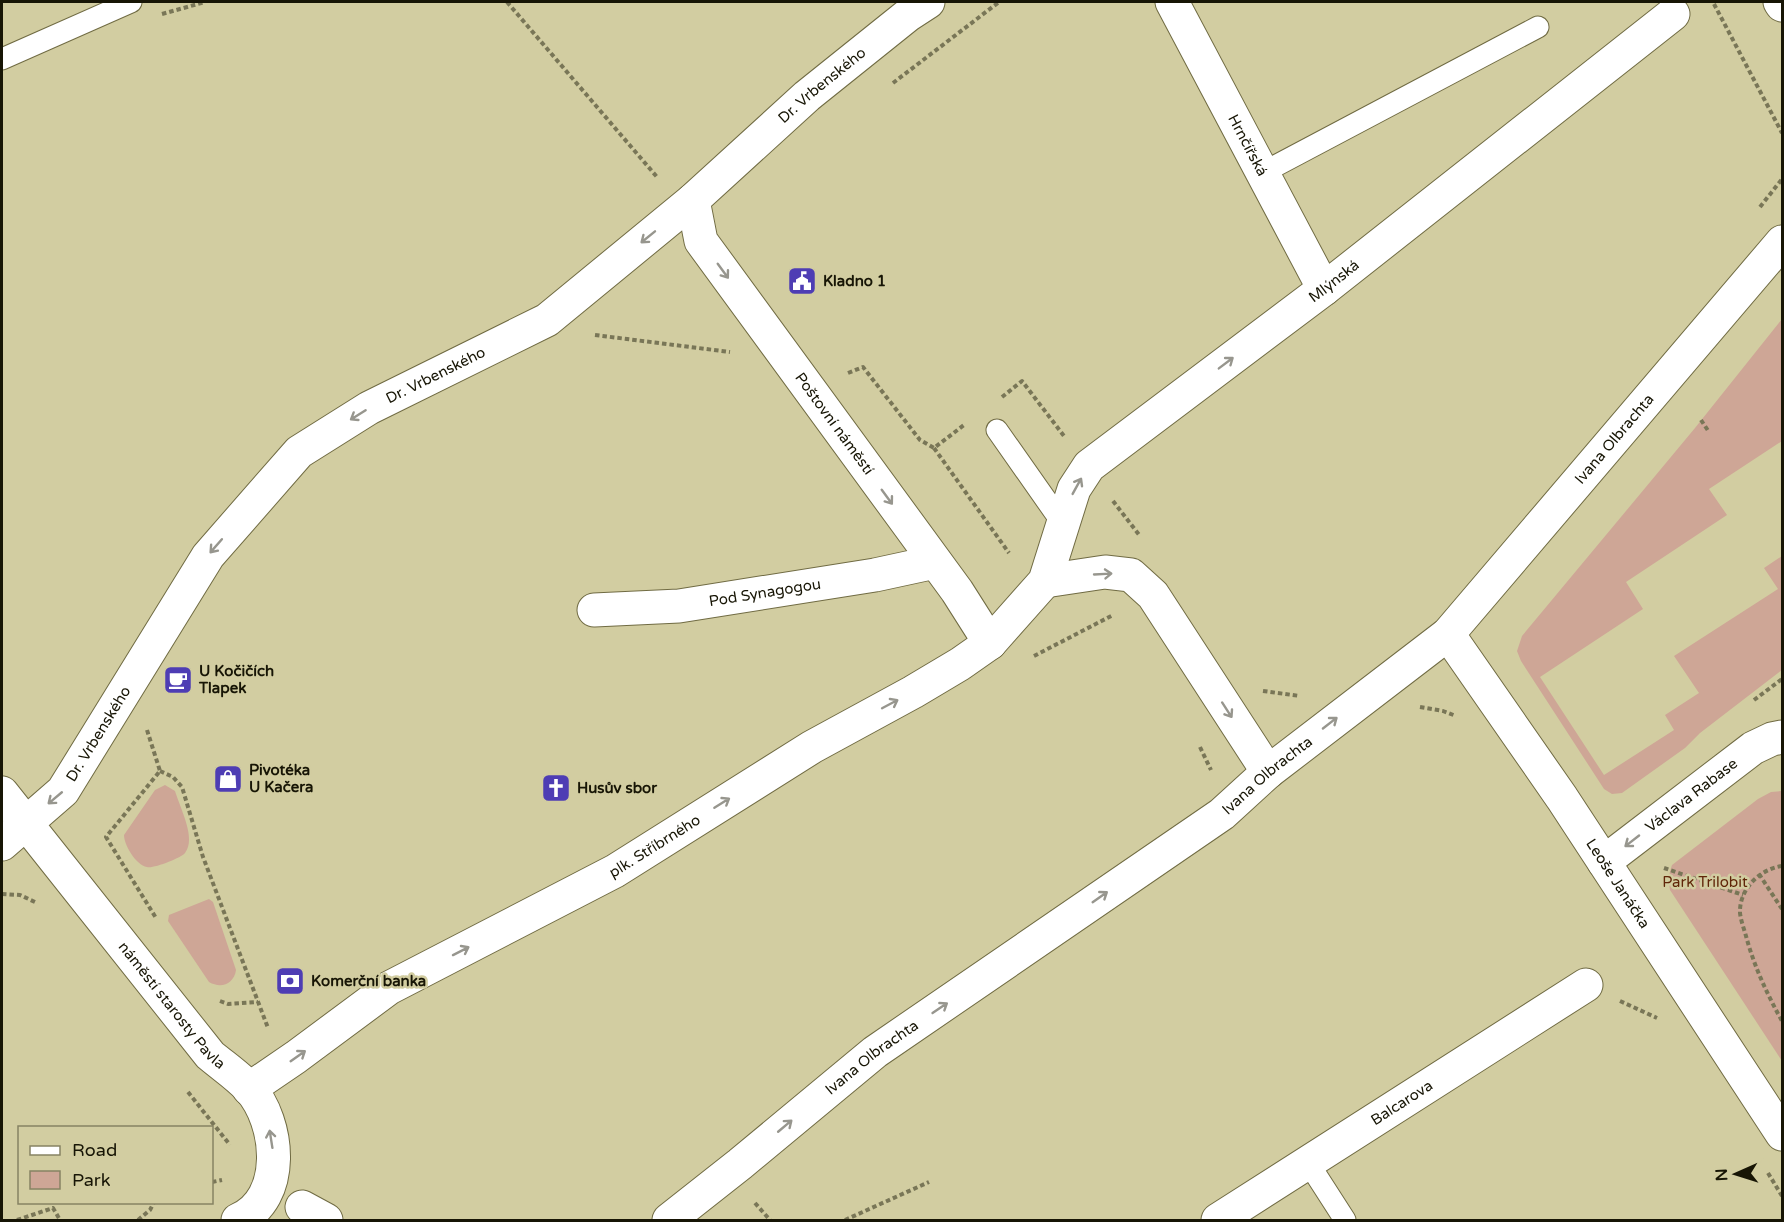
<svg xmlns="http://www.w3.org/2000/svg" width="1784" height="1222" font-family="'Varela Round',sans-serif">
<rect width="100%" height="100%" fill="#d2cda1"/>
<g fill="#cea696">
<path d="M 1782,319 L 1782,441 L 1709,489 L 1727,515 L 1626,582 L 1643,609 L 1540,677 L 1604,775 L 1674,730 L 1665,715 L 1699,693 L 1674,656 L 1778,589 L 1764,568 L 1782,556 L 1782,670 L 1700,733 L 1685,748 L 1622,793 L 1612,794 L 1604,789 L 1521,661 L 1517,651 L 1522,636 L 1695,428 Z"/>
<path d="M 165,785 L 175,791 C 179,804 190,827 189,840 C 189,844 188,849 185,853 C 181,858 153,869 147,867 C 136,865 124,845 124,835 L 155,790 Z"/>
<path d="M 1782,791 L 1782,1061 L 1670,890 L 1668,878 L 1672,865 L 1758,799 L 1771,792 Z"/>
<path d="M 209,899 L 213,902 L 236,970 C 234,984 221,989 209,982 L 168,921 L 169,915 Z"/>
</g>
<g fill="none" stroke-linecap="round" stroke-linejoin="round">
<g stroke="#706b43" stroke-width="23">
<g id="lane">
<path d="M 2,59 L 131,2"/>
<path d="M 1262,173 L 1538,27"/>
<path d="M 997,430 L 1063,524"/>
<path d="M 1309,1164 L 1345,1220"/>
</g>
</g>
<g stroke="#706b43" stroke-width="35">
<g id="street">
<path id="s1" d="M 1172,2 L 1324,289"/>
<path id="s2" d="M 693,200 L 701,241 L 957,591 L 990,643"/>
<path d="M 1045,581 L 1105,572 L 1131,575 L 1153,595 L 1268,772"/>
<path id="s3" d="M 594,610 L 679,606 L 875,575 L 935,562"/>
<path id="s4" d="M 1448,634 L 1562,798 L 1782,1134"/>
<path id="s5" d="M 2,793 L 210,1055 C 223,1066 238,1076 249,1088 C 280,1122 287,1199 238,1220"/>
<path id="s6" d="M 2,844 L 63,791 L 208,556 L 299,452 L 369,408 L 547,320 L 693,200 L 807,96 L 908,15 L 928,2"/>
<path id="s7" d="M 1604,862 L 1753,748 L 1772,739 L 1782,737"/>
<path id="s8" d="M 249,1089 L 296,1057 L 389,988 L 615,871 L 812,747 L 913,692 L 960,664 L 990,643 L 1045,581 L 1074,489 L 1089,466 L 1324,289 L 1673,14"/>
<path d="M 302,1207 L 326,1220"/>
<path id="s9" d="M 669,1220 L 740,1164 L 875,1052 L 1222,814 L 1268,772 L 1448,634 L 1782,242"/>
<path id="s10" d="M 1218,1220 L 1586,985"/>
</g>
</g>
<g stroke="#706b43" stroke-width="35">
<path id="secondary" d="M 1780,2 L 1782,5"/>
</g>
<g stroke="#797657" stroke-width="4" stroke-dasharray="4.5 3" stroke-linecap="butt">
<path d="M 507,2 L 657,177"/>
<path d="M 1714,4 L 1782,133"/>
<path d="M 162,14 L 205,2"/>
<path d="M 893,83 L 999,2"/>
<path d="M 1760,207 L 1782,179"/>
<path d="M 595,335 L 730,352"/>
<path d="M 848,373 L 863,367 L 920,440 L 934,448 L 964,425"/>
<path d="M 1002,397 L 1022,381 L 1064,436"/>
<path d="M 1701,420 L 1709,432"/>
<path d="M 934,448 L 1009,553"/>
<path d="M 1113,501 L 1140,536"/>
<path d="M 1034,656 L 1113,615"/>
<path d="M 1263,691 L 1300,696"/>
<path d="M 1754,700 L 1782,679"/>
<path d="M 1420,707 L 1443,711 L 1456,716"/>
<path d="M 147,730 L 160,771 L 106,837 L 156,918"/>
<path d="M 1200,747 L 1211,770"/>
<path d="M 160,771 L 173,777 L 182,787 L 203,857 L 268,1028"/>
<path d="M 1782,866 C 1760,869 1739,889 1740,913 C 1741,921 1744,929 1746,936 C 1754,966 1767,994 1782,1021"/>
<path d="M 1664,868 L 1743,895"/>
<path d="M 1759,874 L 1782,909"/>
<path d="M 2,894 L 20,895 L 35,902"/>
<path d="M 220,1001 L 228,1004 L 258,1002"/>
<path d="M 1620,1001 L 1657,1018"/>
<path d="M 188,1092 L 230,1145"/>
<path d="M 1768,1173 L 1782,1196"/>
<path d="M 212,1182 L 222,1180"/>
<path d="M 755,1203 L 770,1220"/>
<path d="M 17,1220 L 53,1208 L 60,1220"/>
<path d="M 138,1220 L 150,1210 L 154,1202"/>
<path d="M 845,1220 L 929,1182"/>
</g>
<use href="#lane" stroke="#fff" stroke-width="21"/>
<use href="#street" stroke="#fff" stroke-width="33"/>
<use href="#secondary" stroke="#fff" stroke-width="33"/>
</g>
<defs><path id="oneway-shaft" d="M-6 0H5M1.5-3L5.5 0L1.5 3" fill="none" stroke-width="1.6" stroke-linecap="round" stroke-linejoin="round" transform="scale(1.5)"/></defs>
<g stroke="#97968e">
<use href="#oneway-shaft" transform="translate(648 237) rotate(141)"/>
<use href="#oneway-shaft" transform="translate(723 271) rotate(54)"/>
<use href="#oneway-shaft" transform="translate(1226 363) rotate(-37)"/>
<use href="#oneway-shaft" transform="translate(358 415) rotate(148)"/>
<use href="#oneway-shaft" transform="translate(1077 486) rotate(-61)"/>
<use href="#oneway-shaft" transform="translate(887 497) rotate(54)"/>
<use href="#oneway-shaft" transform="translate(216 546) rotate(131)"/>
<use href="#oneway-shaft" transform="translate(1103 574) rotate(-3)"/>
<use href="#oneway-shaft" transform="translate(890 704) rotate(-28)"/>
<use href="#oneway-shaft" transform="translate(1227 710) rotate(57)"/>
<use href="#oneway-shaft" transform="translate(1330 723) rotate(-38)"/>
<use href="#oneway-shaft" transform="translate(55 798) rotate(140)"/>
<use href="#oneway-shaft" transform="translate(722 803) rotate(-32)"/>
<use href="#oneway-shaft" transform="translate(1632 841) rotate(142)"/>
<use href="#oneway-shaft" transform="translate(1100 897) rotate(-35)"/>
<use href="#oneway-shaft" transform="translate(461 951) rotate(-27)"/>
<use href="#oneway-shaft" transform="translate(940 1008) rotate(-34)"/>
<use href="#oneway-shaft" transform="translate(298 1056) rotate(-35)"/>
<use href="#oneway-shaft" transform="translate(785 1126) rotate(-40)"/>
<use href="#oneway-shaft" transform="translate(271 1139) rotate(-99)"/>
</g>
<defs>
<g id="civic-square" transform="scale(1.5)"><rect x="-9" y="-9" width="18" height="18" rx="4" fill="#4e3db4" stroke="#d2cda1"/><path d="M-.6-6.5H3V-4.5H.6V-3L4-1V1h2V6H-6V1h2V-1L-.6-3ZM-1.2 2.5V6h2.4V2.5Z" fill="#fff"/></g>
<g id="cafe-square" transform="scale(1.5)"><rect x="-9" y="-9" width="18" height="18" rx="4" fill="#4e3db4" stroke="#d2cda1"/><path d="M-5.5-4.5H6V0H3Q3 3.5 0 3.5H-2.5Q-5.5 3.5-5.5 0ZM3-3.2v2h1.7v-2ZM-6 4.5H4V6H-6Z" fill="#fff"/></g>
<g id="shop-square" transform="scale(1.5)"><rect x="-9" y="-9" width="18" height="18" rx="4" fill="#4e3db4" stroke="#d2cda1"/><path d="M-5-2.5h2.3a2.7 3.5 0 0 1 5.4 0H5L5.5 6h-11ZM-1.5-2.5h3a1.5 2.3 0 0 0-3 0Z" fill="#fff"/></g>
<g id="church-square" transform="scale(1.5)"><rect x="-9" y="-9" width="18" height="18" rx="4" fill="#4e3db4" stroke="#d2cda1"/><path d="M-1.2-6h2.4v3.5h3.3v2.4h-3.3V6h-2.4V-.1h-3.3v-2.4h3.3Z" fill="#fff"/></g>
<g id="bank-square" transform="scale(1.5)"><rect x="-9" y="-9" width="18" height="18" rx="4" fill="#4e3db4" stroke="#d2cda1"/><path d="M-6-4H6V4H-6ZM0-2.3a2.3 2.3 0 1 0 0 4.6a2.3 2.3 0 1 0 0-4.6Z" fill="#fff"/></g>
</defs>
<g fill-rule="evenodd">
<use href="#civic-square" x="802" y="281"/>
<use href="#cafe-square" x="178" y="680"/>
<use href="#shop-square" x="228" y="779"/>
<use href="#church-square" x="556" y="788"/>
<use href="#bank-square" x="290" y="981"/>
</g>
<g text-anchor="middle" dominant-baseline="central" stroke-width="5" stroke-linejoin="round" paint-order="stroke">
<g font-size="15" fill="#171505" stroke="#d2cda1">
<text stroke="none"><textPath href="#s6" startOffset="1138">Dr. Vrbenského</textPath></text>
<text stroke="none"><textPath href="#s1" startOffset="162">Hrnčířská</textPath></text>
<text stroke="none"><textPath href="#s8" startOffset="1380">Mlýnská</textPath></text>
<text stroke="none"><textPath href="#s6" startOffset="652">Dr. Vrbenského</textPath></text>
<text stroke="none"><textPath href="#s2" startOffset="268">Poštovní náměstí</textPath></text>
<text stroke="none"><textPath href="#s9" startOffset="1232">Ivana Olbrachta</textPath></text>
<text stroke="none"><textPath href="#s3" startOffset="172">Pod Synagogou</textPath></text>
<text stroke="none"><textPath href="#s6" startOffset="148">Dr. Vrbenského</textPath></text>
<text stroke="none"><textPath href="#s9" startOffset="746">Ivana Olbrachta</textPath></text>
<text stroke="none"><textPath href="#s7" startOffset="110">Václava Rabase</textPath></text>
<text stroke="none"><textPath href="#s8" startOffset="474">plk. Stříbrného</textPath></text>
<text stroke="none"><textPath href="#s4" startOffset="302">Leoše Janáčka</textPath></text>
<text stroke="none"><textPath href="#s5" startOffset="272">náměstí starosty Pavla</textPath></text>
<text stroke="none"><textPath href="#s9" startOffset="260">Ivana Olbrachta</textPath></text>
<text stroke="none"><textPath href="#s10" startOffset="218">Balcarova</textPath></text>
</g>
<g font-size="15" font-weight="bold" fill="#171505" stroke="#d2cda1" text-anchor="start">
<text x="823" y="281">Kladno 1</text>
<text x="199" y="671">U Kočičích<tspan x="199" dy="17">Tlapek</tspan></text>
<text x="249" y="770">Pivotéka<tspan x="249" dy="17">U Kačera</tspan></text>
<text x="577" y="788">Husův sbor</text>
<text x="311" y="981">Komerční banka</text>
</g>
<g font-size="15" fill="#5f2508" stroke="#d2cda1">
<text x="1705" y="882">Park Trilobit</text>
</g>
</g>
<rect width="1784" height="1222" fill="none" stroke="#171505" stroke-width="6"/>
<rect x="18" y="1126" width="195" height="78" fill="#d2cda1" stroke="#878363" stroke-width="1.5"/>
<rect x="30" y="1146" width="30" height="9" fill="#ffffff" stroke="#878363" stroke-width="1.5"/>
<text x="72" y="1156" font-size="18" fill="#171505">Road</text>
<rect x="30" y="1171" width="30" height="18" fill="#cea696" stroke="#878363" stroke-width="1.5"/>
<text x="72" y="1186" font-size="18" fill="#171505">Park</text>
<g transform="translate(1736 1174) rotate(267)" stroke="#d2cda1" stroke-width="4.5" paint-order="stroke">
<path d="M0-4.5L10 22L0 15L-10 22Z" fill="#171505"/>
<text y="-9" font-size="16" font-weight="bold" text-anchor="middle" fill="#171505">N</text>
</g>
</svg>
